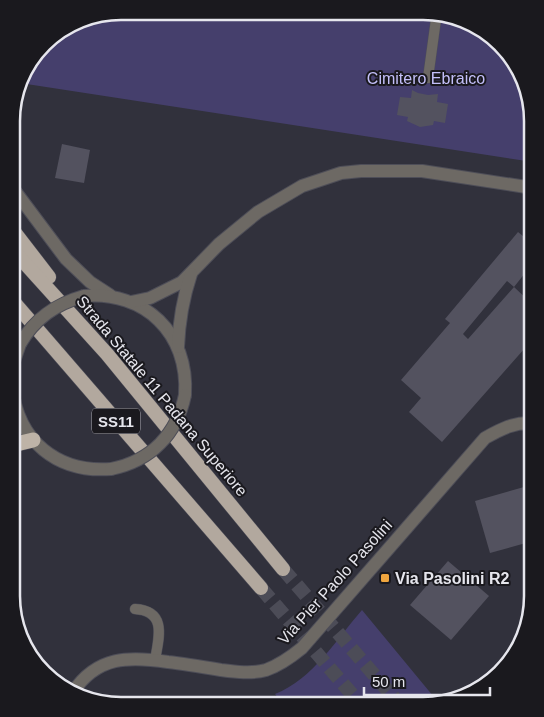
<svg xmlns="http://www.w3.org/2000/svg" width="544" height="717" font-family="Arial,sans-serif">
<rect width="100%" height="100%" fill="#31313c"/>
<g fill="#453f6c">
<path d="M 438,12 L 484,30 L 521,72 L 533,121 L 533,162 L 20,83 C 33,46 54,35 85,17 Z"/>
<path d="M 362,610 L 438,702 L 423,706 L 284,705 L 275,694 C 313,679 336,640 362,610 Z"/>
</g>
<g fill="#53525f" fill-rule="evenodd">
<path d="M 412,90 L 418,93 L 428,95 L 438,94 L 437,102 L 448,104 L 445,123 L 434,121 L 433,125 L 420,127 L 407,121 L 408,117 L 397,115 L 400,97 L 411,98 Z"/>
<path d="M 62,144 L 90,150 L 84,183 L 55,178 Z"/>
<path d="M 518,232 L 533,244 L 533,263 L 514,287 L 530,302 L 533,299 L 533,339 L 442,442 L 409,412 L 421,398 L 401,380 L 450,323 L 445,319 ZM 507,281 L 514,287 L 468,339 L 463,334 Z"/>
<path d="M 531,485 L 533,490 L 533,541 L 490,553 L 475,501 Z"/>
<path d="M 448,561 L 489,596 L 451,640 L 410,605 Z"/>
<path d="M 516,653 L 514,657 L 505,666 L 502,657 Z"/>
</g>
<g fill="none" stroke-linecap="round" stroke-linejoin="round">
<g stroke="#4c4c57" stroke-width="14" stroke-dasharray="14 7" stroke-linecap="butt">
<path d="M 283,569 L 401,706"/>
<path d="M 261,588 L 362,706"/>
</g>
<g stroke="#4e4e58" stroke-width="11">
<g id="service">
<path d="M 428,78 L 437,12"/>
<path d="M 135,609 C 167,611 159,637 155,660"/>
</g>
</g>
<g stroke="#4e4e58" stroke-width="14">
<path id="minor" d="M 73,692 C 97,656 129,656 168,662 C 185,664 203,667 221,670 C 236,672 252,674 266,670 C 280,665 291,657 302,648 L 485,438 C 501,429 514,422 533,423"/>
</g>
<g stroke="#4e4e58" stroke-width="14">
<g id="tertiary">
<path d="M 12,187 L 66,259 L 90,282 L 110,295"/>
<path d="M 84,296 C 145,291 189,333 185,395"/>
<path d="M 131,302 L 150,298 L 182,282 L 219,244 L 258,212 L 302,186 L 341,173 L 361,171 L 422,171 L 533,188"/>
<path d="M 178,347 C 179,322 183,298 191,274"/>
<path d="M 12,381 L 13,364 L 20,344"/>
<path d="M 12,387 C 18,441 57,473 111,469"/>
</g>
</g>
<g stroke="#4e4e58" stroke-width="15">
<g id="trunk">
<path d="M 12,229 L 49,277"/>
<path d="M 12,249 L 107,354 L 283,569"/>
<path d="M 12,300 L 261,588"/>
</g>
</g>
<g stroke="#4e4e58" stroke-width="16">
<path id="motorway" d="M 12,445 L 33,440"/>
</g>
<use href="#service" stroke="#6d6964" stroke-width="10"/>
<use href="#minor" stroke="#6d6964" stroke-width="12"/>
<use href="#tertiary" stroke="#6d6964" stroke-width="12"/>
<use href="#trunk" stroke="#b2a89e" stroke-width="14"/>
<use href="#motorway" stroke="#beb3a7" stroke-width="15"/>
<g stroke="#4e4e58" stroke-width="14" stroke-linecap="butt">
<g id="tertiary-bridge">
<path d="M 20,344 C 35,318 56,304 84,296"/>
<path d="M 111,469 C 151,461 177,434 185,395"/>
</g>
</g>
<use href="#tertiary-bridge" stroke="#6d6964" stroke-width="12"/>
</g>
<rect fill="#f0a63f" stroke="#1a191e" stroke-width="2" x="380" y="573" width="10" height="10" rx="2.5"/>
<g text-anchor="middle" dominant-baseline="central" stroke-width="4" stroke-linejoin="round" paint-order="stroke">
<rect fill="#1a191e" stroke="#a9a8af" stroke-width="1" x="92" y="408.5" width="48" height="25" rx="4"/>
<g font-size="15" font-weight="bold" fill="#e6e6ed">
<text x="116" y="421">SS11</text>
</g>
<g font-size="16" fill="#c4c0fa" stroke="#1a191e">
<text x="426" y="78">Cimitero Ebraico</text>
</g>
<g font-size="16" fill="#e6e6ed" stroke="#1a191e">
<text transform="translate(162 396) rotate(50)">Strada Statale 11 Padana Superiore</text>
<text transform="translate(335 582) rotate(-48)">Via Pier Paolo Pasolini</text>
</g>
<g font-size="16" font-weight="bold" fill="#e6e6ed" stroke="#1a191e" text-anchor="start">
<text x="395" y="578">Via Pasolini R2</text>
</g>
</g>
<path d="M0 0H544V717H0ZM121 20H423A101 101 0 0 1 524 121V596A101 101 0 0 1 423 697H121A101 101 0 0 1 20 596V121A101 101 0 0 1 121 20Z" fill="#1a191e" fill-rule="evenodd"/>
<path fill="none" stroke="#e6e6ed" stroke-width="2.5" d="M121 20H423A101 101 0 0 1 524 121V596A101 101 0 0 1 423 697H121A101 101 0 0 1 20 596V121A101 101 0 0 1 121 20Z"/>
<path d="M364 687v8h126v-8" fill="none" stroke="#e6e6ed" stroke-width="2.5"/>
<text x="372" y="687" font-size="15" fill="#e6e6ed" stroke="#1a191e" stroke-width="4" paint-order="stroke">50 m</text>
</svg>
